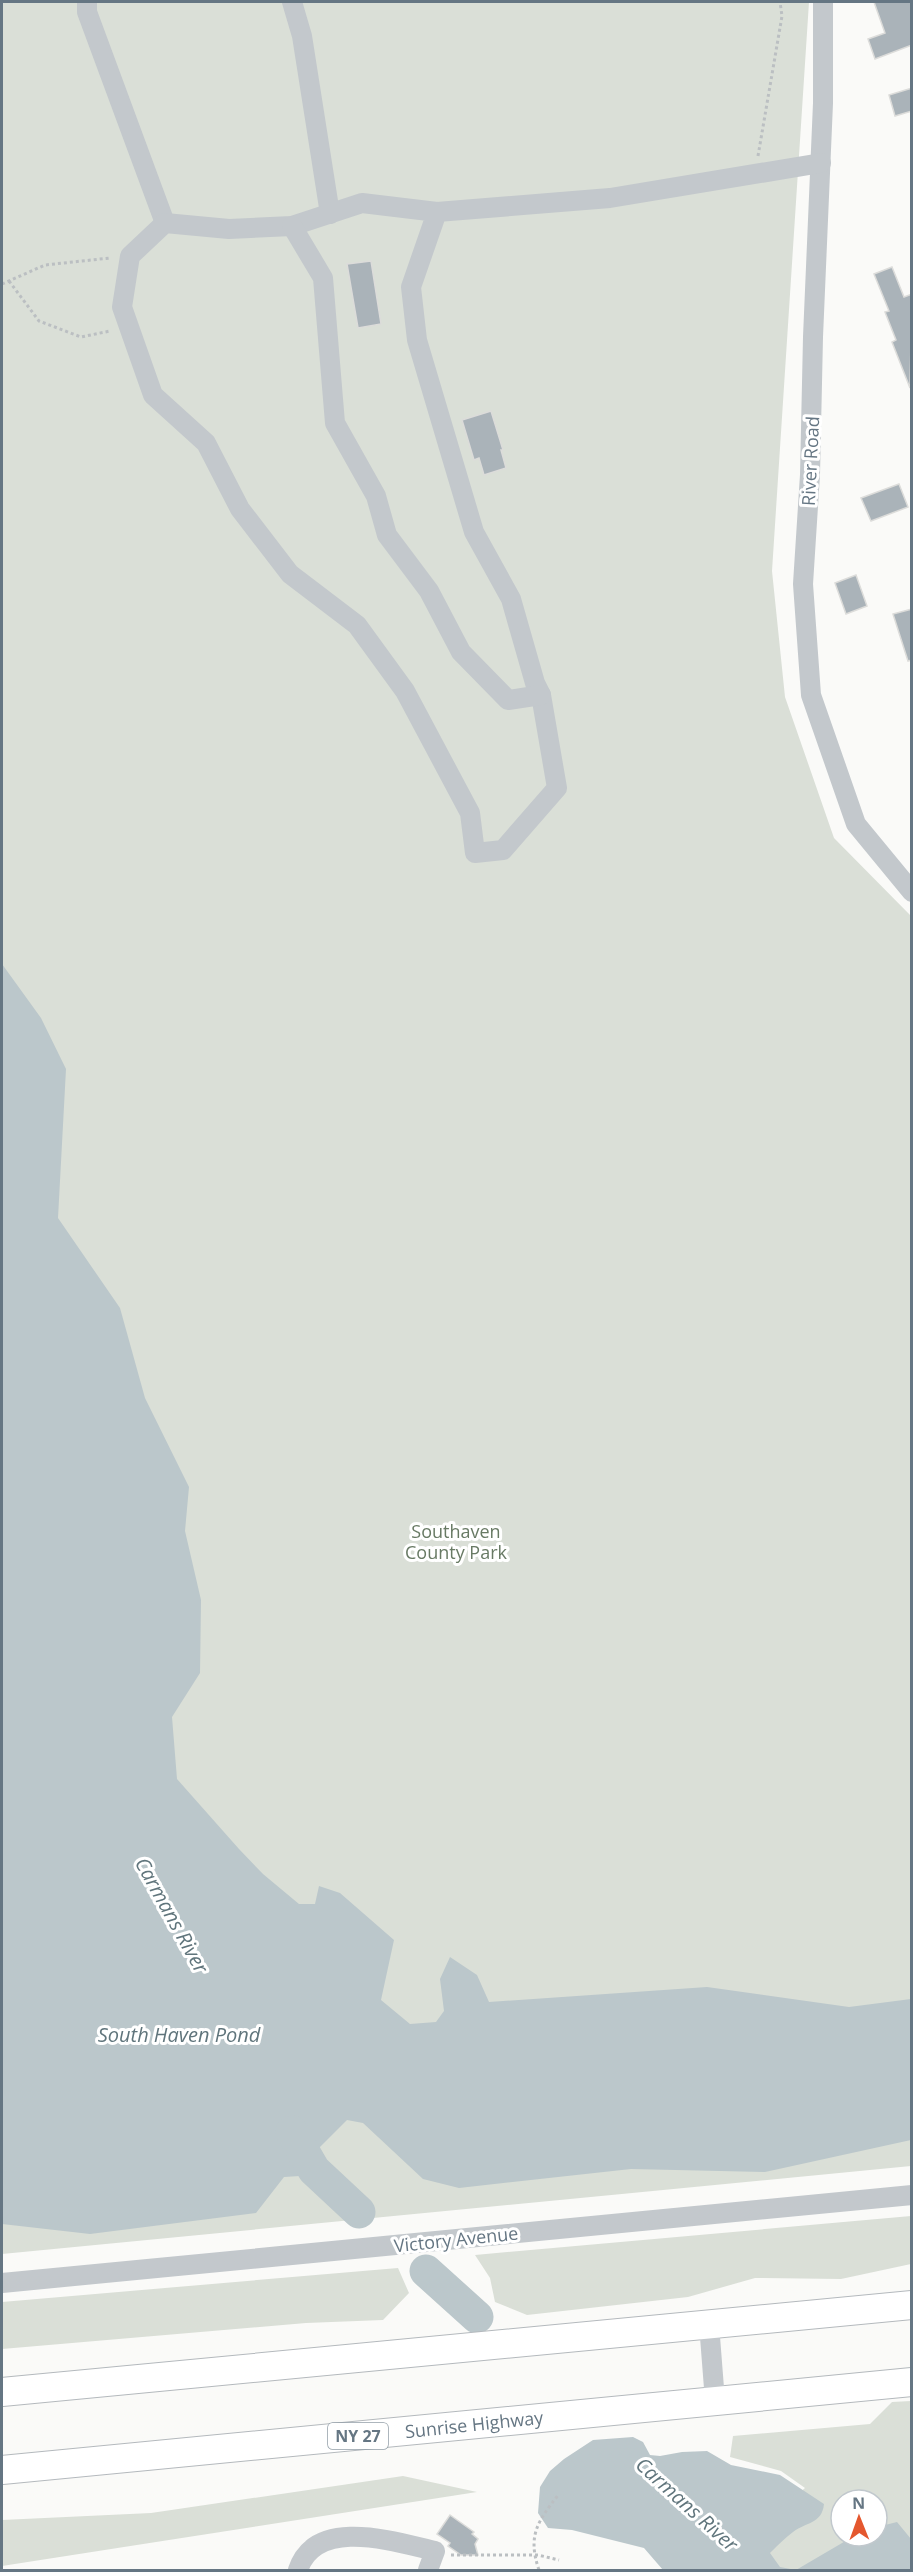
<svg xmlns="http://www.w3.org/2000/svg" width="913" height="2572" font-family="'Open Sans',sans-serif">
<rect width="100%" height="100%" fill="#fafaf8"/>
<g fill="#dadfd7" fill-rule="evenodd">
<path d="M 2,2 L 809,2 L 772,571 L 785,697 L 834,838 L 911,916 L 911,2166 L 2,2254 Z"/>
<path d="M 911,2216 L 911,2264 L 841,2279 L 755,2278 L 688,2297 L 527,2315 L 495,2302 L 490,2278 L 475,2255 Z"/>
<path d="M 398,2268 L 409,2293 L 383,2320 L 306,2323 L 2,2349 L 2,2302 Z"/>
<path d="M 911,2401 L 911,2570 L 740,2570 L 751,2534 L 805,2488 L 781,2471 L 730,2457 L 733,2436 L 870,2424 L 892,2402 ZM 841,2500 L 877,2500 L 877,2536 L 841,2536 Z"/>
<path d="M 403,2476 L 477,2492 L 2,2566 L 2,2520 L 151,2513 Z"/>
</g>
<g fill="#bbc7cb">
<path d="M 2,964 L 41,1018 L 66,1069 L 58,1218 L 120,1308 L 145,1398 L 189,1487 L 185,1531 L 201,1600 L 200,1673 L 172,1717 L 177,1779 L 239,1849 L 263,1874 L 299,1904 L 315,1904 L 319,1886 L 340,1893 L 394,1940 L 381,2000 L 410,2024 L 436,2022 L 444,2011 L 440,1979 L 450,1957 L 477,1975 L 489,2002 L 707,1987 L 849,2007 L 911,1999 L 911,2140 L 765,2172 L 631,2169 L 459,2188 L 423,2179 L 363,2123 L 347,2120 L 320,2147 L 319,2157 L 322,2159 L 306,2180 L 300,2176 L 284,2177 L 256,2213 L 90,2234 L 2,2224 Z"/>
<path d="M 633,2437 L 643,2442 L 650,2455 L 660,2456 L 682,2452 L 707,2451 L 731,2465 L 780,2475 L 824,2504 C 822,2524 806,2522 793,2532 C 785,2538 777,2546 770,2553 L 780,2567 L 796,2570 L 854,2536 L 877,2536 L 877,2527 L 897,2522 L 911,2539 L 911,2570 L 663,2570 L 644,2548 L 572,2530 L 548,2528 L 538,2513 L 540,2487 L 550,2471 L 564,2459 L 593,2440 Z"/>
</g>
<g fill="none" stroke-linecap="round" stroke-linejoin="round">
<g stroke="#bbc7cb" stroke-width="33">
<path d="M 292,2132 L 314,2170 L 359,2212"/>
<path d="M 426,2271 L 477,2317"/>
</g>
</g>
<g fill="#aab3b9" stroke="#dcdcda" stroke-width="1.5">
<path d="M 874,2 L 912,2 L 912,45 L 875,59 L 868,39 L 885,33 Z"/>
<path d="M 912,88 L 912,111 L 895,116 L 889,95 Z"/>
<path d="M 371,261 L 381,324 L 358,328 L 347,264 Z"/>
<path d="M 892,267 L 904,297 L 912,294 L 910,388 L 892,342 L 896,340 L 885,312 L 889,311 L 874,274 Z"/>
<path d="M 491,411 L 503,450 L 501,450 L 506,468 L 484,475 L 479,458 L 474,460 L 462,420 Z"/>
<path d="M 899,484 L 908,507 L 871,521 L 861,498 Z"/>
<path d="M 856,575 L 867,606 L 846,614 L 835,583 Z"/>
<path d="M 912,609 L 912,660 L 908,661 L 893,614 Z"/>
<path d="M 450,2515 L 474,2532 L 472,2534 L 478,2539 L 475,2544 L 478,2555 L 461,2555 L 448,2546 L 450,2543 L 437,2534 Z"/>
</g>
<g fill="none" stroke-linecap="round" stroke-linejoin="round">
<g stroke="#b4b9bd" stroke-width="30">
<g id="highway">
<path d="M 2,2392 L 912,2305"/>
<path d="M 2,2470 L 912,2382"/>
</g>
</g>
<g stroke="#bbbfc2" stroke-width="3" stroke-dasharray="3 3" stroke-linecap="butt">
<path d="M 758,156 L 782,16 L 780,2"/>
<path d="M 9,281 L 39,321 L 81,337 L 110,331"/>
<path d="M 2,284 L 45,265 L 110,258"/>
<path d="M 451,2555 L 538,2555 L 559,2560"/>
<path d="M 539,2570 C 527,2535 538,2521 559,2494"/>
</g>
<g stroke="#c3c8cc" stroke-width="20">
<path d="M 87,2 L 87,12 L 165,223"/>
<path d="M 292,2 L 302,36 L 330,214"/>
<path d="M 823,2 L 823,103 L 813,337 L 810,475 L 803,584 L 811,695 L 856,824 L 912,892"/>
<path d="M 437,212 L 411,287 L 417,340 L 474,532 L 511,599 L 535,683 L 541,695 L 557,788 L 503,850 L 475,853 L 470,813 L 405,691 L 357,625 L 290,574 L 240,509 L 206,443 L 153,395 L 122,307 L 130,256 L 165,223 L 229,229 L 292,226 L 362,203 L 437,212 L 610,198 L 821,163"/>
<path d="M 292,226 L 323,278 L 335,423 L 376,496 L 387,535 L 429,591 L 461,652 L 508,700 L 541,695"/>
<path d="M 2,2283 L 912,2195"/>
<path d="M 709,2324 L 715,2401"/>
<path d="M 298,2570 C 316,2516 395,2542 435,2551 L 428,2570"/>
</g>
<use href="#highway" stroke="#fff" stroke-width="28"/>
</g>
<g text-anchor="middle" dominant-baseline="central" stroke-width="6" stroke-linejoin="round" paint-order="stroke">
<rect fill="#fff" stroke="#939fa8" stroke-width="1.5" x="328" y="2423" width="60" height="26" rx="4.5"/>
<g font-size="16" font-weight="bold" fill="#657683">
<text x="358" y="2436">NY 27</text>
</g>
<g font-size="18" fill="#657683" stroke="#fff">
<text transform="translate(810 461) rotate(-87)">River Road</text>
<text transform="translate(456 2239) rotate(-6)">Victory Avenue</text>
<text transform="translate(474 2424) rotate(-6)">Sunrise Highway</text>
</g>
<g font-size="18" fill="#687a64" stroke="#fff">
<text x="456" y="1531">Southaven<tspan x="456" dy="21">County Park</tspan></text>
</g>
<g font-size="20" font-style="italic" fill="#60757c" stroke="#fff">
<text transform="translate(172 1915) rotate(61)">Carmans River</text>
<text x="179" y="2034">South Haven Pond</text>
<text transform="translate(687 2504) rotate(42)">Carmans River</text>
</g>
</g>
<rect width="913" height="2572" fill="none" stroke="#657683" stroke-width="6"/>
<g transform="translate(859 2518) rotate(359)"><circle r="28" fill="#ffffff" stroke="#c1c8cd" stroke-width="1.5"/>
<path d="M0-4.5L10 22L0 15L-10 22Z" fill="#e4572e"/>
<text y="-9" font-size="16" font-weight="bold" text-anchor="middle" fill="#657683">N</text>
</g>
</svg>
